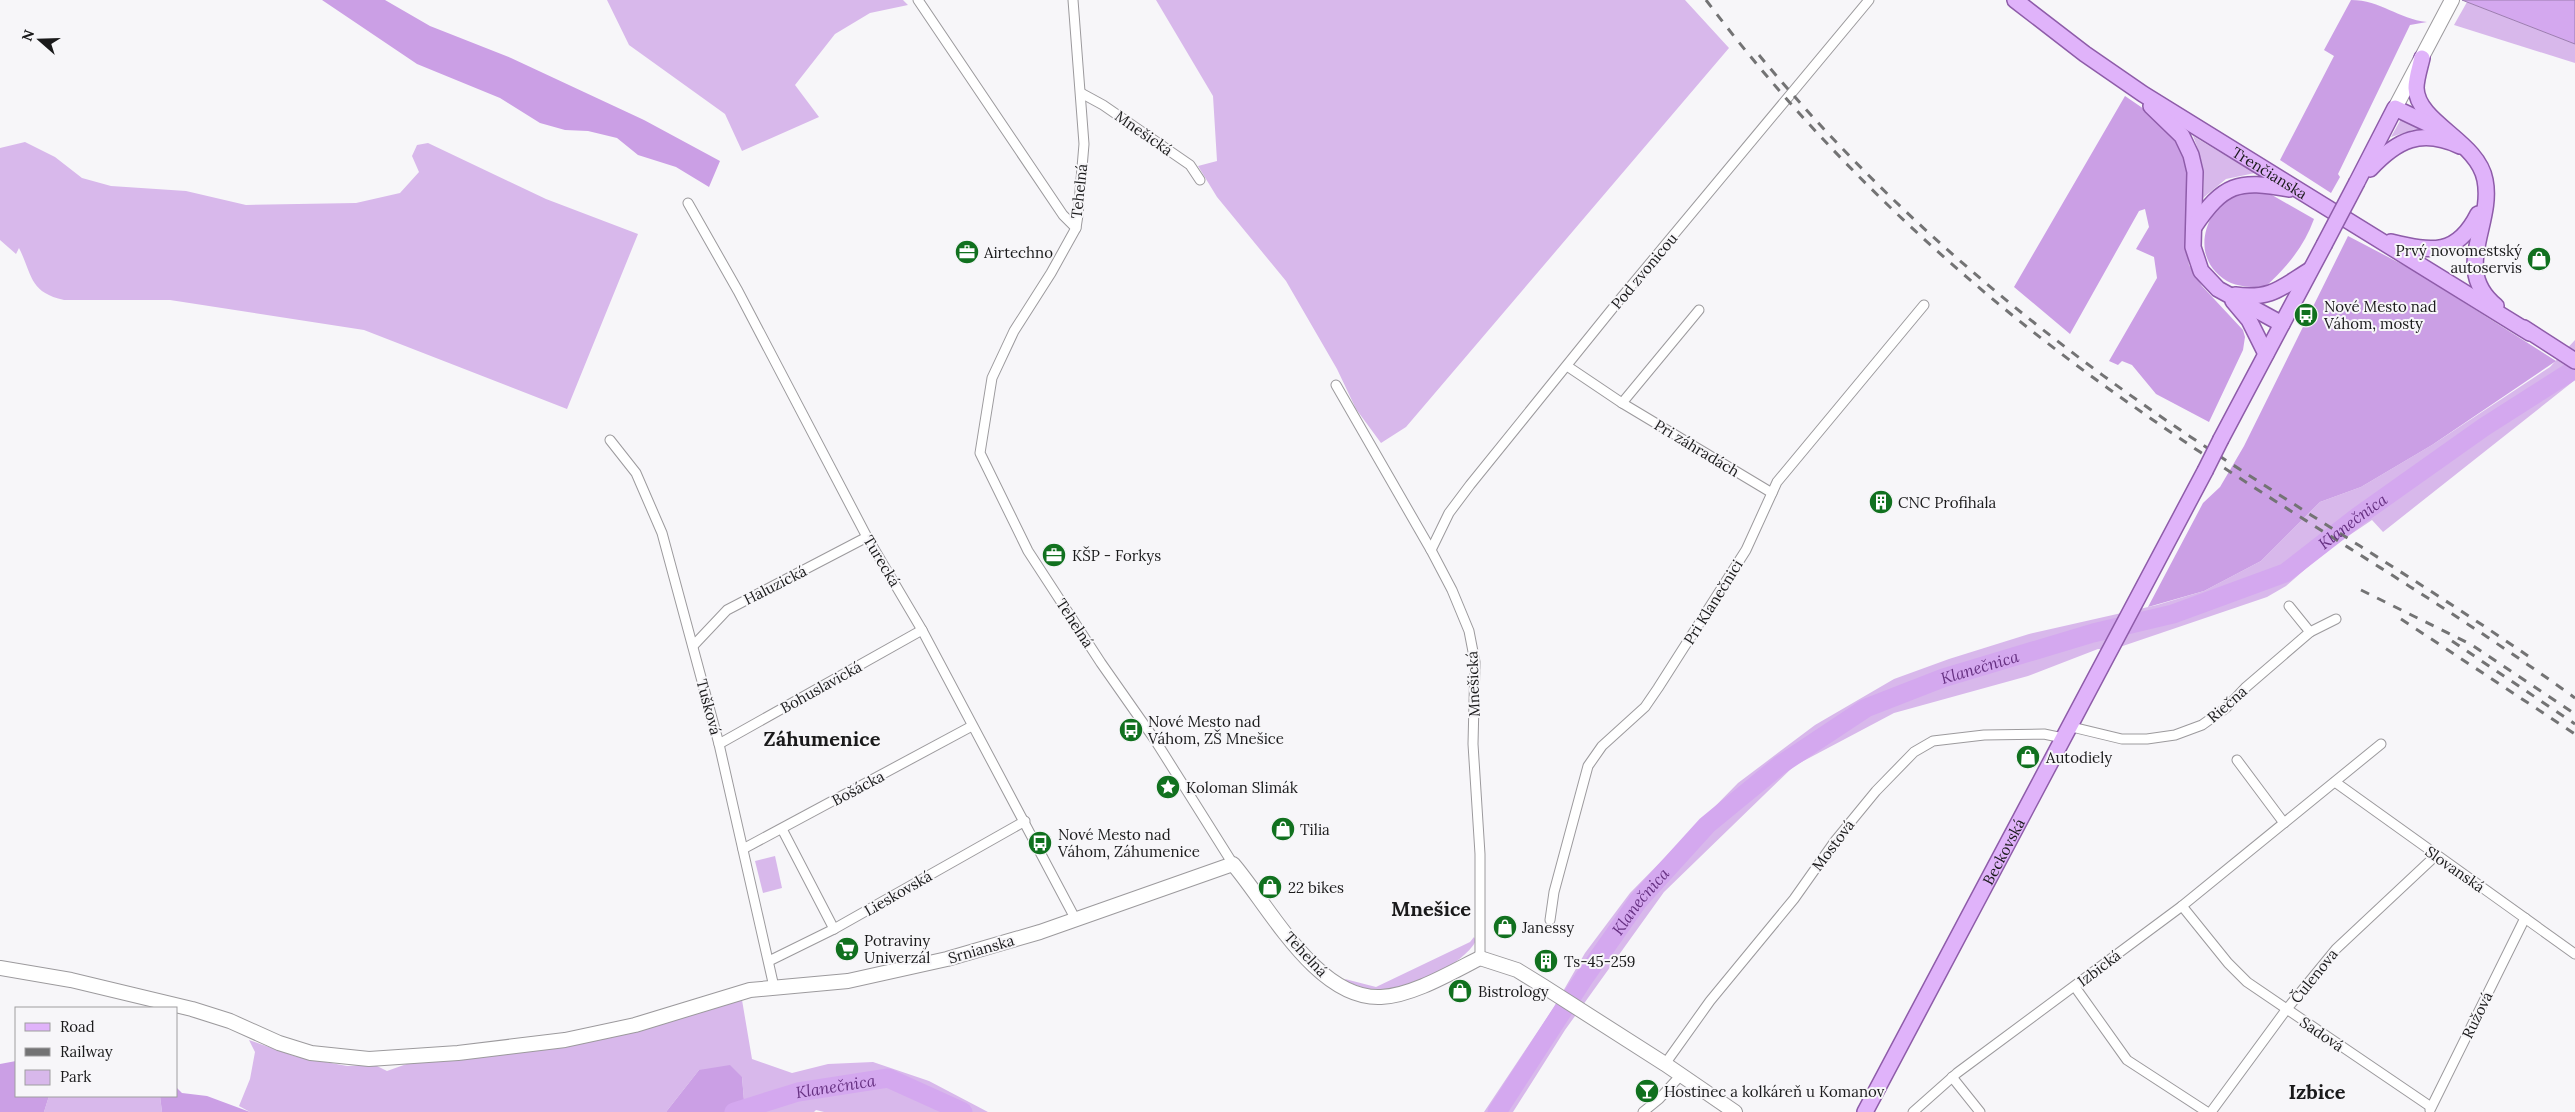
<svg xmlns="http://www.w3.org/2000/svg" width="2575" height="1112" font-family="Lora,serif">
<rect width="100%" height="100%" fill="#f7f6f9"/>
<g fill="#d8b8eb">
<path d="M 607,0 L 903,0 L 908,5 L 870,13 L 835,34 L 795,85 L 819,117 L 742,151 L 725,114 L 629,45 Z"/>
<path d="M 1156,0 L 1685,0 L 1729,48 L 1406,427 L 1381,443 L 1356,409 L 1337,369 L 1286,281 L 1217,197 L 1198,166 L 1217,161 L 1213,96 Z"/>
<path d="M 2467,2 L 2575,44 L 2575,63 L 2454,25 Z"/>
<path d="M 2401,119 L 2424,129 L 2413,130 L 2391,137 Z"/>
<path d="M 2193,136 L 2255,173 L 2226,179 L 2203,198 C 2205,175 2202,158 2193,136 Z"/>
<path d="M 25,142 L 55,157 L 82,178 L 111,186 L 186,191 L 246,205 L 356,203 L 400,193 L 419,172 L 412,156 L 417,145 L 428,143 L 546,199 L 638,234 L 567,409 L 364,330 L 170,300 L 64,300 C 29,292 33,276 19,248 L 16,254 L 0,240 L 0,148 Z"/>
<path d="M 2575,340 L 2575,380 L 2383,532 L 2372,520 L 2326,551 L 2286,586 L 2267,597 L 2111,650 L 2098,649 L 2028,676 L 1894,713 L 1794,766 L 1664,892 L 1565,1030 L 1513,1112 L 1484,1112 L 1554,1007 L 1585,953 L 1630,893 L 1738,783 L 1815,725 L 1894,679 L 1949,659 L 2029,634 L 2157,605 L 2204,591 L 2261,561 L 2320,502 L 2361,487 L 2432,445 L 2550,367 Z"/>
<path d="M 775,856 L 782,888 L 763,893 L 755,861 Z"/>
<path d="M 1474,937 L 1476,941 C 1463,965 1405,994 1378,991 C 1368,990 1357,985 1347,982 L 1345,979 L 1376,987 L 1470,942 Z"/>
<path d="M 742,1000 L 752,1059 L 792,1073 L 828,1064 L 873,1062 L 929,1081 L 988,1112 L 824,1112 L 816,1110 L 814,1112 L 745,1112 L 742,1077 L 699,1070 L 666,1112 L 250,1112 L 239,1106 L 250,1079 L 255,1052 L 249,1040 L 294,1056 L 347,1066 L 375,1065 L 387,1071 L 415,1061 L 664,1023 Z"/>
<path d="M 49,1096 L 160,1096 L 162,1112 L 44,1112 Z"/>
</g>
<g fill="#cb9fe5">
<path d="M 322,0 L 385,0 L 430,26 L 511,58 L 644,120 L 720,161 L 709,187 L 676,167 L 638,155 L 617,138 L 588,131 L 565,130 L 540,123 L 500,98 L 417,64 Z"/>
<path d="M 2351,0 C 2381,0 2398,19 2427,22 L 2410,25 L 2338,174 L 2340,177 L 2331,193 L 2280,160 L 2334,56 L 2324,50 Z"/>
<path d="M 2125,96 L 2163,122 L 2191,161 L 2186,242 L 2189,265 L 2202,286 L 2243,330 L 2245,337 L 2243,350 L 2209,422 L 2156,394 L 2132,365 L 2122,361 L 2118,365 L 2109,361 L 2157,278 L 2154,257 L 2136,249 L 2149,227 L 2145,209 L 2139,211 L 2070,334 L 2014,287 Z"/>
<path d="M 2265,191 L 2314,219 C 2304,247 2286,268 2264,288 C 2253,287 2237,287 2227,281 C 2201,265 2199,238 2213,214 C 2215,210 2217,204 2221,202 C 2235,192 2249,192 2265,191 Z"/>
<path d="M 2348,236 L 2411,269 L 2556,361 L 2432,445 L 2361,487 L 2320,502 L 2261,561 L 2204,591 L 2148,607 L 2203,503 L 2220,487 L 2244,446 Z"/>
<path d="M 16,1061 L 16,1096 L 49,1096 L 44,1112 L 0,1112 L 0,1064 Z"/>
<path d="M 730,1065 L 742,1077 L 745,1112 L 666,1112 L 699,1070 Z"/>
<path d="M 176,1087 L 182,1093 L 207,1096 L 250,1112 L 162,1112 L 160,1096 L 176,1096 Z"/>
</g>
<path fill="#d4a8ef" stroke="#9c7daf" d="M 2462,0 L 2575,0 L 2575,44 L 2467,2 Z"/>
<g fill="none" stroke-linecap="round" stroke-linejoin="round">
<g stroke="#d4a8ef" stroke-width="19">
<path id="s1" d="M 734,1112 L 798,1092 L 888,1078 L 963,1112"/>
<path id="s2" d="M 1497,1112 L 1584,978 L 1638,901 L 1707,825 L 1780,765 L 1866,708 L 1943,678 L 2093,633 L 2173,614 L 2285,573 L 2357,517 L 2484,427 L 2575,369"/>
</g>
<g stroke="#9c9a9d" stroke-width="11">
<g id="street">
<path d="M 918,0 L 1063,215 L 1076,228"/>
<path d="M 1073,0 L 1084,144 L 1078,215 L 1076,228 L 1051,273 L 1014,331 L 992,378 L 980,453 L 1028,551 L 1101,663 L 1155,740 L 1233,864"/>
<path d="M 1081,93 L 1103,105 L 1190,165 L 1200,180"/>
<path d="M 688,203 L 738,291 L 867,537 L 922,630 L 1076,920"/>
<path d="M 1567,366 L 1622,403 L 1772,493"/>
<path d="M 1336,385 L 1431,550 L 1452,590 L 1469,631 L 1475,662 L 1473,744 L 1480,854 L 1480,958"/>
<path d="M 1622,403 L 1699,310"/>
<path d="M 610,440 L 636,473 L 662,533 L 719,744 L 774,987"/>
<path d="M 1431,550 L 1449,513 L 1470,485 L 1621,298 L 1869,0"/>
<path d="M 2310,632 L 2336,619"/>
<path d="M 693,646 L 727,610 L 867,537"/>
<path d="M 2068,726 L 2122,739 L 2147,739 L 2175,735 L 2202,725 L 2226,708 L 2245,688 L 2310,632 L 2289,606"/>
<path d="M 719,744 L 922,630"/>
<path d="M 2237,760 L 2284,823"/>
<path d="M 2335,782 L 2575,954"/>
<path d="M 782,829 L 834,929"/>
<path d="M 743,849 L 972,726"/>
<path d="M 2182,906 L 2228,963 L 2247,982 L 2431,1107"/>
<path d="M 1550,920 L 1554,892 L 1588,766 L 1602,746 L 1645,707 L 1658,688 L 1746,550 L 1777,482 L 1924,305"/>
<path d="M 769,961 L 834,929 L 1025,821"/>
<path d="M 2075,987 L 2127,1060 L 2207,1112"/>
<path d="M 1665,1064 L 1710,1001 L 1794,899 L 1835,841 L 1876,791 L 1914,752 L 1933,741 L 1984,735 L 2044,734 L 2063,738"/>
<path d="M 1952,1077 L 1980,1112"/>
<path d="M 2430,1110 L 2525,918"/>
<path d="M 1643,1112 L 1659,1099 L 1681,1075"/>
<path d="M 1913,1112 L 1957,1073 L 2182,906 L 2381,744"/>
<path d="M 2211,1112 L 2286,1010 L 2336,949 L 2431,860 L 2433,855"/>
</g>
</g>
<g stroke="#9c9a9d" stroke-width="16">
<g id="secondary">
<path d="M 2395,108 L 2452,0"/>
<path d="M 0,968 L 71,980 L 192,1009 L 230,1021 L 279,1043 L 311,1053 L 369,1059 L 458,1053 L 565,1040 L 635,1025 L 750,990 L 848,981 L 947,959 L 1040,932 L 1233,864 C 1269,906 1317,1000 1381,997 C 1412,996 1452,972 1480,958 L 1517,970 L 1543,986 L 1665,1064 L 1735,1112"/>
</g>
</g>
<g stroke="#8e5ca9" stroke-width="18">
<g id="primary">
<path id="s3" d="M 2015,0 L 2085,54 L 2143,94 L 2530,333"/>
<path d="M 2422,58 C 2420,67 2416,79 2416,88 C 2417,123 2478,141 2485,180 C 2494,225 2451,269 2496,306"/>
<path d="M 2151,106 L 2182,136 L 2191,155 L 2195,172 L 2193,247 L 2201,271 L 2218,289 L 2282,324"/>
<path d="M 2370,169 C 2397,140 2421,128 2460,146"/>
<path d="M 2357,182 L 2395,108 L 2437,128"/>
<path d="M 2194,227 C 2223,184 2238,179 2289,189"/>
<path d="M 2391,242 C 2432,252 2457,256 2478,214"/>
<path d="M 2235,295 C 2270,300 2281,288 2310,270"/>
<path d="M 2233,301 L 2249,320 L 2266,354"/>
<path d="M 2524,328 L 2575,361"/>
<path d="M 2221,439 L 2324,245"/>
<path id="s4" d="M 1865,1112 L 2205,471"/>
</g>
</g>
<use href="#street" stroke="#fff" stroke-width="9"/>
<use href="#secondary" stroke="#fff" stroke-width="14"/>
<use href="#primary" stroke="#e0b3fa" stroke-width="15"/>
<g stroke="#737374" stroke-width="3" stroke-dasharray="9 9" stroke-linecap="butt">
<path d="M 1706,0 C 1825,158 1971,293 2133,406 C 2277,508 2432,594 2575,698"/>
<path d="M 1759,55 C 1859,176 1975,281 2101,374 C 2238,475 2388,559 2528,656"/>
<path d="M 2361,590 L 2472,645 L 2575,714"/>
<path d="M 2401,619 L 2575,734"/>
<path d="M 2452,641 L 2575,724"/>
</g>
<g stroke="#8e5ca9" stroke-width="18" stroke-linecap="butt">
<g id="primary-bridge">
<path d="M 2324,245 L 2357,182"/>
<path d="M 2205,471 L 2221,439"/>
</g>
</g>
<use href="#primary-bridge" stroke="#e0b3fa" stroke-width="15"/>
</g>
<defs>
<g id="office-disc" transform="scale(1.25)"><circle r="9.5" fill="#11711f" stroke="#f7f6f9"/><path d="M-6-3h4V-5.5h4V-3h4V5H-6ZM-1-4.5V-3h2v-1.5ZM-6 0V1H6V0Z" fill="#fff"/></g>
<g id="shop-disc" transform="scale(1.25)"><circle r="9.5" fill="#11711f" stroke="#f7f6f9"/><path d="M-5-2.5h2.3a2.7 3.5 0 0 1 5.4 0H5L5.5 6h-11ZM-1.5-2.5h3a1.5 2.3 0 0 0-3 0Z" fill="#fff"/></g>
<g id="bus-disc" transform="scale(1.25)"><circle r="9.5" fill="#11711f" stroke="#f7f6f9"/><path d="M-5-6H5V4H4V6H2V4H-2V6H-4V4H-5ZM-3.5-4V0h7V-4ZM-3.5 1.2v1.5H-2V1.2ZM2 1.2v1.5H3.5V1.2Z" fill="#fff"/></g>
<g id="building-disc" transform="scale(1.25)"><circle r="9.5" fill="#11711f" stroke="#f7f6f9"/><path d="M-4-6H4V6H1V3H-1V6H-4ZM-2.5-4.3h1.7v1.8h-1.7ZM.8-4.3h1.7v1.8H.8ZM-2.5-1h1.7V.8h-1.7ZM.8-1h1.7V.8H.8Z" fill="#fff"/></g>
<g id="sight-disc" transform="scale(1.25)"><circle r="9.5" fill="#11711f" stroke="#f7f6f9"/><path d="M0-6L1.8-2.2L6-1.7L2.9 1.2L3.7 5.4L0 3.3L-3.7 5.4L-2.9 1.2L-6-1.7L-1.8-2.2Z" fill="#fff"/></g>
<g id="supermarket-disc" transform="scale(1.25)"><circle r="9.5" fill="#11711f" stroke="#f7f6f9"/><path d="M-6-5.5h2.5l.6 2H6L4.5 2H-2.5L-4.4-4H-6ZM-1.5 3.2a1.3 1.3 0 1 0 .1 0ZM3 3.2a1.3 1.3 0 1 0 .1 0Z" fill="#fff"/></g>
<g id="bar-disc" transform="scale(1.25)"><circle r="9.5" fill="#11711f" stroke="#f7f6f9"/><path d="M-6-5H6L.8 .8V4.5H3.5V6h-7V4.5H-.8V.8Z" fill="#fff"/></g>
</defs>
<g fill-rule="evenodd">
<use href="#office-disc" x="967" y="252"/>
<use href="#shop-disc" x="2539" y="259"/>
<use href="#bus-disc" x="2306" y="315"/>
<use href="#building-disc" x="1881" y="502"/>
<use href="#office-disc" x="1054" y="555"/>
<use href="#bus-disc" x="1131" y="730"/>
<use href="#shop-disc" x="2028" y="757"/>
<use href="#sight-disc" x="1168" y="787"/>
<use href="#shop-disc" x="1283" y="829"/>
<use href="#bus-disc" x="1040" y="843"/>
<use href="#shop-disc" x="1270" y="887"/>
<use href="#shop-disc" x="1505" y="927"/>
<use href="#supermarket-disc" x="847" y="949"/>
<use href="#building-disc" x="1546" y="961"/>
<use href="#shop-disc" x="1460" y="991"/>
<use href="#bar-disc" x="1647" y="1091"/>
</g>
<g text-anchor="middle" dominant-baseline="central" stroke-width="4" stroke-linejoin="round" paint-order="stroke">
<g font-size="15" fill="#1a1a1b" stroke="#f7f6f9">
<text transform="translate(1144 133) rotate(35)">Mnešická</text>
<text stroke="none"><textPath href="#s3" startOffset="308">Trenčianska</textPath></text>
<text transform="translate(1079 191) rotate(-84)">Tehelná</text>
<text transform="translate(1644 271) rotate(-50)">Pod zvonicou</text>
<text transform="translate(1697 448) rotate(31)">Pri záhradách</text>
<text transform="translate(882 561) rotate(59)">Turecká</text>
<text transform="translate(775 585) rotate(-27)">Haluzická</text>
<text transform="translate(1713 602) rotate(-58)">Pri Klanečnici</text>
<text transform="translate(1075 623) rotate(57)">Tehelná</text>
<text transform="translate(1473 684) rotate(-92)">Mnešická</text>
<text transform="translate(821 687) rotate(-29)">Bohuslavická</text>
<text transform="translate(2227 704) rotate(-41)">Riečna</text>
<text transform="translate(709 707) rotate(75)">Tušková</text>
<text transform="translate(858 788) rotate(-28)">Bošácka</text>
<text transform="translate(1833 845) rotate(-53)">Mostová</text>
<text stroke="none"><textPath href="#s4" startOffset="295">Beckovská</textPath></text>
<text transform="translate(2455 869) rotate(35)">Slovanská</text>
<text transform="translate(898 893) rotate(-30)">Lieskovská</text>
<text transform="translate(981 949) rotate(-16)">Srnianska</text>
<text transform="translate(1306 954) rotate(47)">Tehelná</text>
<text transform="translate(2099 968) rotate(-37)">Izbická</text>
<text transform="translate(2314 976) rotate(-51)">Čulenova</text>
<text transform="translate(2477 1015) rotate(-64)">Ružová</text>
<text transform="translate(2322 1034) rotate(34)">Sadová</text>
</g>
<g font-size="15" fill="#1a1a1b" stroke="#f7f6f9" text-anchor="start">
<text x="2522" y="250" text-anchor="end">Prvý novomestský<tspan x="2522" dy="17">autoservis</tspan></text>
<text x="984" y="252">Airtechno</text>
<text x="2324" y="306">Nové Mesto nad<tspan x="2324" dy="17">Váhom, mosty</tspan></text>
<text x="1898" y="502">CNC Profihala</text>
<text x="1072" y="555">KŠP - Forkys</text>
<text x="1148" y="721">Nové Mesto nad<tspan x="1148" dy="17">Váhom, ZŠ Mnešice</tspan></text>
<text x="2046" y="757">Autodiely</text>
<text x="1186" y="787">Koloman Slimák</text>
<text x="1300" y="829">Tilia</text>
<text x="1058" y="834">Nové Mesto nad<tspan x="1058" dy="17">Váhom, Záhumenice</tspan></text>
<text x="1288" y="887">22 bikes</text>
<text x="1522" y="927">Janessy</text>
<text x="864" y="940">Potraviny<tspan x="864" dy="17">Univerzál</tspan></text>
<text x="1564" y="961">Ts-45-259</text>
<text x="1478" y="991">Bistrology</text>
<text x="1664" y="1091">Hostinec a kolkáreň u Komanov</text>
</g>
<g font-size="16" font-style="italic" fill="#663082" stroke="#f7f6f9">
<text stroke="none"><textPath href="#s2" startOffset="1080">Klanečnica</textPath></text>
<text stroke="none"><textPath href="#s2" startOffset="675">Klanečnica</textPath></text>
<text stroke="none"><textPath href="#s2" startOffset="255">Klanečnica</textPath></text>
<text stroke="none"><textPath href="#s1" startOffset="105">Klanečnica</textPath></text>
</g>
<g font-size="20" font-weight="bold" fill="#1a1a1b" stroke="#f7f6f9">
<text x="822" y="738">Záhumenice</text>
<text x="1431" y="908">Mnešice</text>
<text x="2317" y="1091">Izbice</text>
</g>
</g>
<rect x="15" y="1007" width="162" height="90" fill="#f7f6f9" stroke="#9f9ea0"/>
<rect x="25" y="1023" width="25" height="8" fill="#e0b3fa" stroke="#9f9ea0"/>
<text x="60" y="1032" font-size="15" fill="#1a1a1b">Road</text>
<rect x="25" y="1048" width="25" height="8" fill="#737374" stroke="#9f9ea0"/>
<text x="60" y="1057" font-size="15" fill="#1a1a1b">Railway</text>
<rect x="25" y="1070" width="25" height="15" fill="#d8b8eb" stroke="#9f9ea0"/>
<text x="60" y="1082" font-size="15" fill="#1a1a1b">Park</text>
<g transform="translate(40 40) rotate(290)" stroke="#f7f6f9" stroke-width="4" paint-order="stroke">
<path d="M0-4L9 19L0 12L-9 19Z" fill="#1a1a1b"/>
<text y="-8" font-size="14" font-weight="bold" text-anchor="middle" fill="#1a1a1b">N</text>
</g>
</svg>
